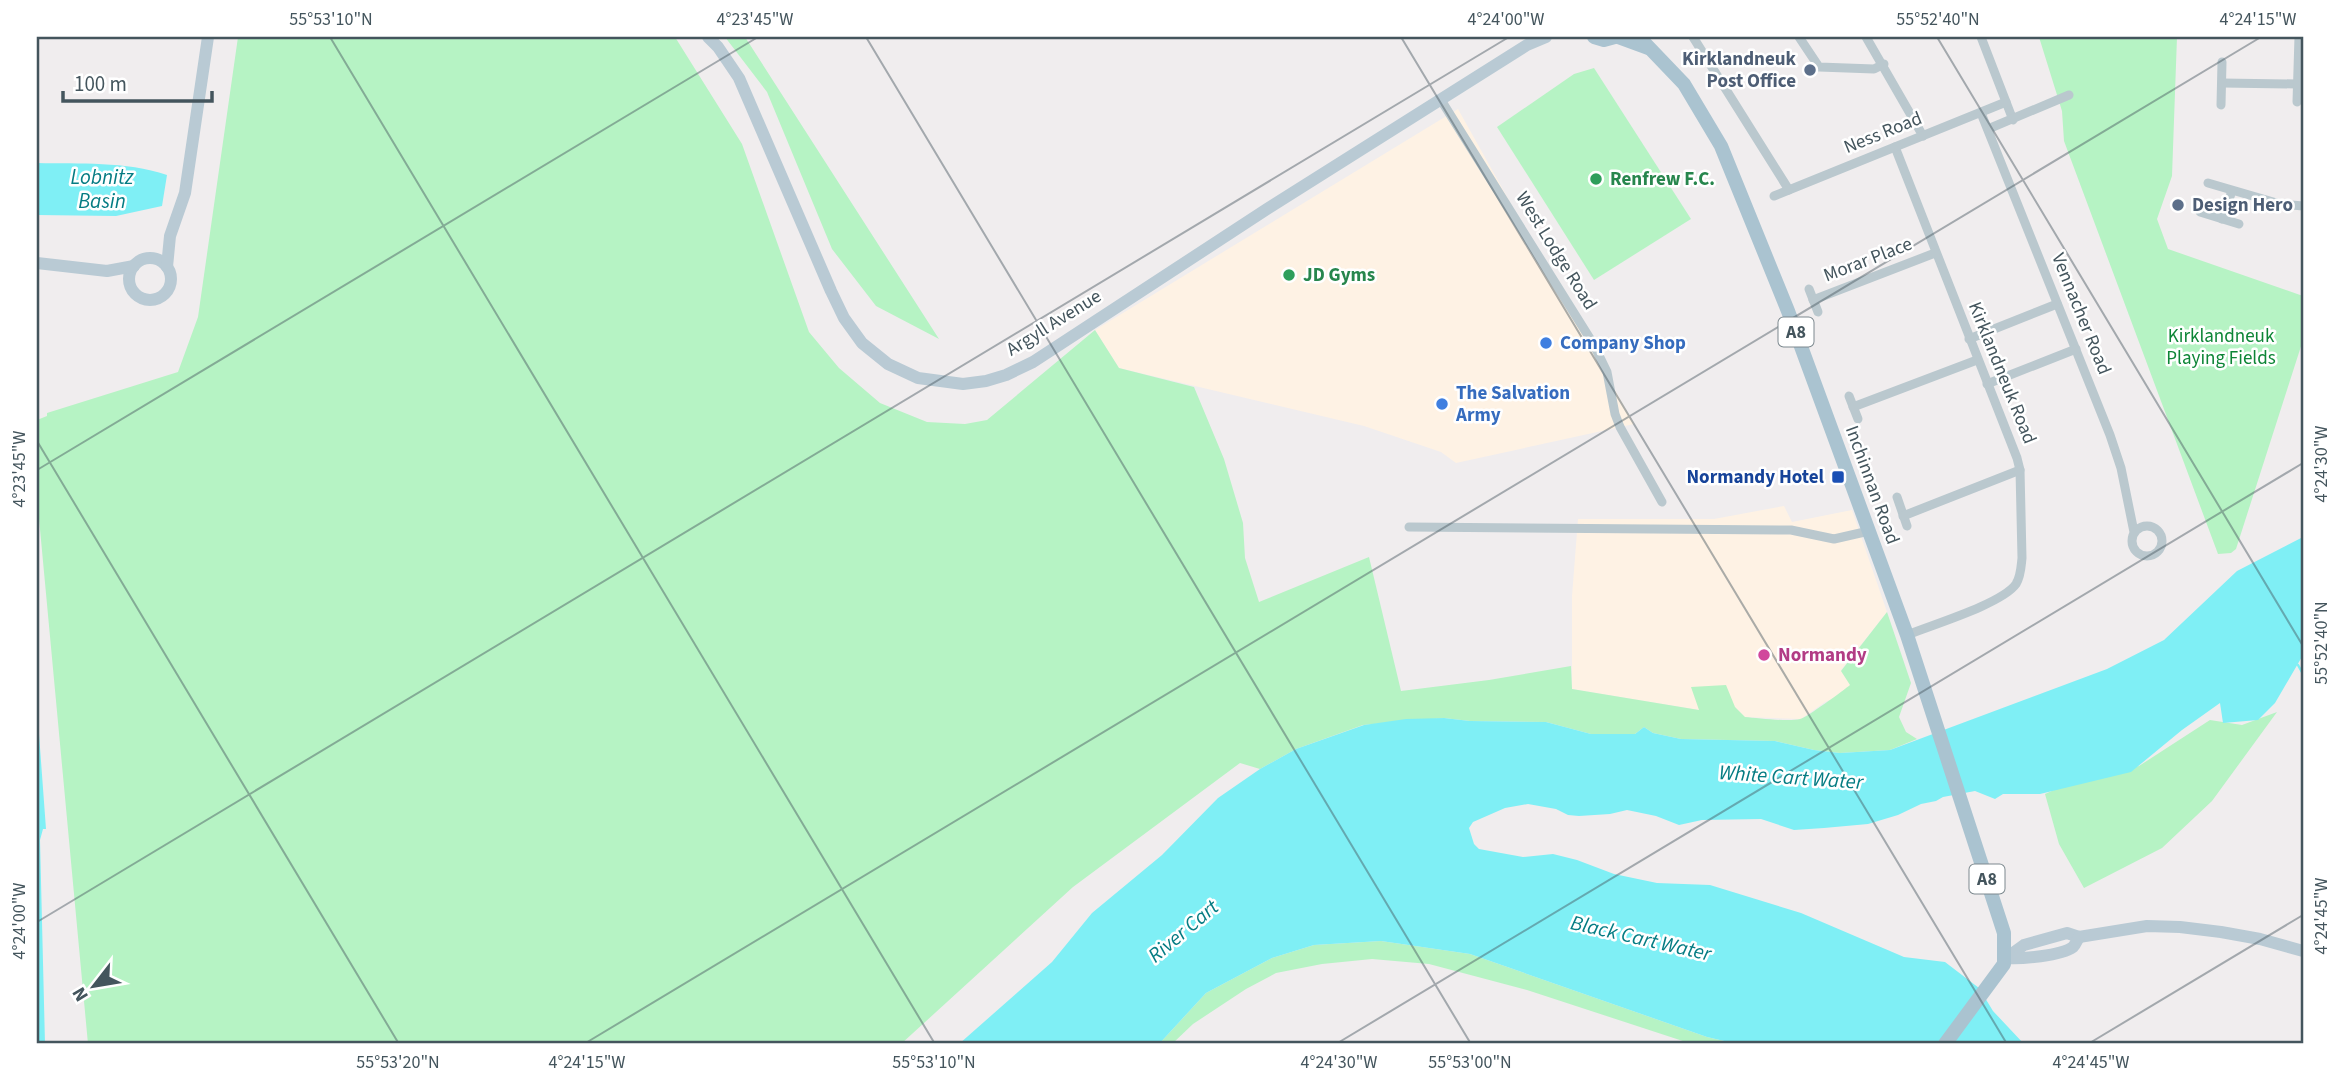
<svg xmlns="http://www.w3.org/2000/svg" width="2340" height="1081" font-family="'Source Sans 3',sans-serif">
<rect width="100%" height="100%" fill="#f0edee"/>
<g fill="#fef2e4">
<path d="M 1458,109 L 1634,424 L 1456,463 L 1441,452 L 1364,426 L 1119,368 L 1095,330 Z"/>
<path d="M 1784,506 L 1792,522 L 1852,510 L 1887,612 L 1841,670 L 1851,685 L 1836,698 L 1825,702 L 1801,719 L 1745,717 L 1735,707 L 1699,710 L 1572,689 L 1572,596 L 1578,519 L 1714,519 Z"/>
</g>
<g fill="#b6f3c4">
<path d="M 238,37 L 675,37 L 742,144 L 809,332 L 839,368 L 880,403 L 927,422 L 965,424 L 987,420 L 1095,330 L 1119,368 L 1194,387 L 1224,459 L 1243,523 L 1245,558 L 1259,602 L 1369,557 L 1401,691 L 1489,680 L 1571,666 L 1572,689 L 1699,710 L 1691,687 L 1726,685 L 1735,707 L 1745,717 C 1758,718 1789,722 1800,719 C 1806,718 1844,690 1850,685 L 1841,671 L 1887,612 L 1911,683 L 1899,717 L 1906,732 L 1917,739 L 1890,750 L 1840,753 L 1814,750 L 1775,741 L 1681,739 L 1653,733 L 1644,727 L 1635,734 L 1591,734 L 1546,722 L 1470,721 L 1444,718 L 1363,725 L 1296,749 L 1260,769 L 1240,763 L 1073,887 L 901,1044 L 88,1044 L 37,497 L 37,420 L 47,416 L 47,413 L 178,372 L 198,317 Z"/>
<path d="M 725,37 L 745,37 L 939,339 L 876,306 L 832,249 L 767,92 Z"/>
<path d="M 2039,37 L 2177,37 L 2172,176 L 2157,219 L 2168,249 L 2303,296 L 2303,340 L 2236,549 L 2231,553 L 2218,554 L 2064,141 L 2062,111 Z"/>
<path d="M 1594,68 L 1691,219 L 1594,280 L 1497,127 L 1574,74 Z"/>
<path d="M 2277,712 L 2212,801 L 2162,848 L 2084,888 L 2059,844 L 2045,794 L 2063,786 L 2139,766 L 2210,720 L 2242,725 Z"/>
<path d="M 1381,941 L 1470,954 L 1707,1037 L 1737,1044 L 1692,1044 L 1527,990 L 1429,964 L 1372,959 L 1322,964 L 1276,973 L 1246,989 L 1193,1024 L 1172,1044 L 1159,1044 L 1206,993 L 1272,958 L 1314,945 Z"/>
</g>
<g fill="#7feff5">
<path d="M 37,163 C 80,164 125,161 167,175 L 162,206 L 116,216 L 37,215 Z"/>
<path d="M 2303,537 L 2303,655 L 2275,703 L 2258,720 L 2223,723 L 2220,703 L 2182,730 L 2131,772 L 2040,794 L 2003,794 L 1995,799 L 1975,791 L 1943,797 L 1936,801 L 1921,804 L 1898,815 L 1868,824 L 1824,828 L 1794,830 L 1761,819 L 1702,820 L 1679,825 L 1656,816 L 1627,810 L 1610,814 L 1579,816 L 1568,815 L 1556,809 L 1528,804 L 1505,808 L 1473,822 L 1469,828 L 1474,844 L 1479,849 L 1523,857 L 1553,854 L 1577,860 L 1614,874 L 1657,883 L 1710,885 L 1801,913 L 1904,957 L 1945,962 L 1979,988 L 1993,1011 L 2024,1044 L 1737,1044 L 1707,1037 L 1470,954 L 1381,941 L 1314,945 L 1272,958 L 1206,993 L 1159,1044 L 959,1044 L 1052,962 L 1092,913 L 1162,855 L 1218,798 L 1260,769 L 1296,749 L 1364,725 L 1406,719 L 1444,718 L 1470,721 L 1546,722 L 1591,734 L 1635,734 L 1644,727 L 1653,733 L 1681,739 L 1775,741 L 1814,750 L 1840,753 L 1890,750 L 2107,669 L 2164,640 L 2237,571 Z"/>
<path d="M 37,707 L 46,829 L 43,829 L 40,840 L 45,1044 L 37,1044 Z"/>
</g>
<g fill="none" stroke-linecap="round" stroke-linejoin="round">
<path stroke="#7feff5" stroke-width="2.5" d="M 2298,665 L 2303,674"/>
<g stroke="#bac8ce" stroke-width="9">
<path d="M 1693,37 L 1789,190"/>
<path d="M 1799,37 L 1819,67 L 1874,69 L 1884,64"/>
<path d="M 1866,37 L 1923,136"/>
<path d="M 1981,37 L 2013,120"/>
<path d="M 2222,83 L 2297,84"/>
<path d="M 1441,100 L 1594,345 L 1607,372 L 1615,414 L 1620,427 L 1662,502"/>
<path d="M 2297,102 L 2299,37"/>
<path d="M 2221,105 L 2222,62"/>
<path d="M 1981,113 L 2110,435 L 2121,468 L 2134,532"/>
<path d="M 1988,129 L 2069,95"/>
<path d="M 1895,147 L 2017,458 L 2020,470 L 2022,558 C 2021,567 2021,576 2016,584 C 2002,604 1931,625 1907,635"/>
<path d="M 2208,183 L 2280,204 L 2303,206"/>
<path d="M 1774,196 L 2006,102"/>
<path d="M 2200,212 L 2239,224"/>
<path d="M 2222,219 L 2232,191"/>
<path d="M 1809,289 L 1818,312"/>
<path d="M 1813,300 L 1935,253"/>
<path d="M 1969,339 L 2057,304"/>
<path d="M 1987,384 L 2076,349"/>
<path d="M 1849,396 L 1858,419"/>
<path d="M 1853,407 L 1977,360"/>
<path d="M 1897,497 L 1907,526"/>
<path d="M 1903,516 L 2020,470"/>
<circle cx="2147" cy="541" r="15"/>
<path d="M 1409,527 L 1791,530 L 1834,539 L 1869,531"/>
</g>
<g stroke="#b9cad4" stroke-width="12">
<path d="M 708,37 L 718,47 L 739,78 L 831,291 L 844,318 L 862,343 L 888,364 L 918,378 L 963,384 L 986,381 L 1006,375 L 1033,362 L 1267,209 L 1527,45 L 1546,37"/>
<circle cx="150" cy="279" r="21"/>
<path d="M 37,263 L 107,271 L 134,266"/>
<path d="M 167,267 L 170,236 L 185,193 L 208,37"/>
<path d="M 2006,958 L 2024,945 L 2067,933 L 2079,937 L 2147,926 L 2180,927 L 2221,932 L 2260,939 L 2303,951"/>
<path d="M 2006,958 C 2021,959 2061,956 2073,947 C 2076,944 2077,940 2079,937"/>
</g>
<g stroke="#aac3d0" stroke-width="14">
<path d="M 1594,37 L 1604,40 L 1615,37"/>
<path d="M 1618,37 L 1648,48"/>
<path d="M 1639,37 L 1684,84 L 1721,146 L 1788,311 L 1907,635 L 2004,933 L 2004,964 L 1945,1044"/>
</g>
</g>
<path fill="none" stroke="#44555d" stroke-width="2" stroke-opacity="0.45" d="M 330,37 L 935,1044M 866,37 L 1471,1044M 1401,37 L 2007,1044M 1937,37 L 2303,646M 37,441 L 399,1044M 37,470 L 758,37M 37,922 L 1509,37M 584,1044 L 2261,37M 1336,1044 L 2303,463M 2088,1044 L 2303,915"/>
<g fill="#5c6f8a" stroke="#fff" stroke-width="2.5">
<circle cx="1810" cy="70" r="7"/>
<circle cx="2178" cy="205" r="7"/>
</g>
<g fill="#2e9e5b" stroke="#fff" stroke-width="2.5">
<circle cx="1596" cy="179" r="7"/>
<circle cx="1289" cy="275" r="7"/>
</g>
<g fill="#3f7fe0" stroke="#fff" stroke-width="2.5">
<circle cx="1546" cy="343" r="7"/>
<circle cx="1442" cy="404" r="7"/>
</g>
<rect fill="#1a4fb4" stroke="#fff" stroke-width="2.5" x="1831" y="470" width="14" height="14" rx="3.5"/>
<circle fill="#d1479c" stroke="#fff" stroke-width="2.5" cx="1764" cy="655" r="7"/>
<g text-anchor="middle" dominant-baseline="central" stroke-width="5" stroke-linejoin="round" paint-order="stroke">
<g fill="#fff" stroke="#7c888e" stroke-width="2">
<rect x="1778.5" y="317.5" width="35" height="29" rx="5"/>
<rect x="1969.5" y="864.5" width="35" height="29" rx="5"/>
</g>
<g font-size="18" font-weight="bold" fill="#44555d">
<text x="1796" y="332">A8</text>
<text x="1987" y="879">A8</text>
</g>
<g font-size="19" font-weight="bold" fill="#4e5e75" stroke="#fff" text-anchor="end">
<text x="1796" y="59">Kirklandneuk<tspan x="1796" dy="22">Post Office</tspan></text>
<text x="2192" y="205" text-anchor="start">Design Hero</text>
</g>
<g font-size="19" fill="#44555d" stroke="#fff">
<text transform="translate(1883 133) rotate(-22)">Ness Road</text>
<text transform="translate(1556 251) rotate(58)">West Lodge Road</text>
<text transform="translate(1868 260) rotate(-21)">Morar Place</text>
<text transform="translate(2081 314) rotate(68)">Vennacher Road</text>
<text transform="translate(1054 323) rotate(-32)">Argyll Avenue</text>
<text transform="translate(2002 373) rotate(68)">Kirklandneuk Road</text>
<text transform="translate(1872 485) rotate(70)">Inchinnan Road</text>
</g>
<g font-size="19" font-weight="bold" fill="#27864d" stroke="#fff" text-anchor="start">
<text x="1610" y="179">Renfrew F.C.</text>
<text x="1303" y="275">JD Gyms</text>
</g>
<g font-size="19" fill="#0d8536" stroke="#fff">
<text x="2221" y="336">Kirklandneuk<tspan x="2221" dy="22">Playing Fields</tspan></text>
</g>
<g font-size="19" font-weight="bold" fill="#366cbe" stroke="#fff" text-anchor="start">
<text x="1560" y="343">Company Shop</text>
<text x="1456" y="393">The Salvation<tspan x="1456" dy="22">Army</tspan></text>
</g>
<g font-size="19" font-weight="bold" fill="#164399" stroke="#fff" text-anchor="end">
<text x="1824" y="477">Normandy Hotel</text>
</g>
<g font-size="19" font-weight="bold" fill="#b23c85" stroke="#fff" text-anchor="start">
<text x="1778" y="655">Normandy</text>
</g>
<g font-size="21" font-style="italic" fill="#057c83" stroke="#fff">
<text x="102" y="177">Lobnitz<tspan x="102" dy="24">Basin</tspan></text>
<text transform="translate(1791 777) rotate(4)">White Cart Water</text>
<text transform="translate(1183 931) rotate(-40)">River Cart</text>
<text transform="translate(1641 938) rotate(13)">Black Cart Water</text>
</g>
</g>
<rect width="2340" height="1081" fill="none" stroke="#ffffff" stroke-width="77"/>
<g transform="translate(94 986) rotate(239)" stroke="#ffffff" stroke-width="5" paint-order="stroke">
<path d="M0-5L12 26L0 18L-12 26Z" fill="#44555d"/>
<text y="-10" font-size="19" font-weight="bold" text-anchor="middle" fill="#44555d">N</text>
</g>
<path d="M63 91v10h149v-10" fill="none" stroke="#44555d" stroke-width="3.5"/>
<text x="74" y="91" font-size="21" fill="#44555d" stroke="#ffffff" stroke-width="5" paint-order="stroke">100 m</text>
<rect x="38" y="38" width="2264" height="1004" fill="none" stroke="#44555d" stroke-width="2.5"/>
<g font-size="18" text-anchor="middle" fill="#44555d">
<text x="331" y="25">55°53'10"N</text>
<text x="755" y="25">4°23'45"W</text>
<text x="1506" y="25">4°24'00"W</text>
<text x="1938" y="25">55°52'40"N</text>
<text x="2258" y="25">4°24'15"W</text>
<text transform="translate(2321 464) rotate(-90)" y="6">4°24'30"W</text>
<text transform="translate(19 469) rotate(-90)" y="6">4°23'45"W</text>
<text transform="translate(2321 643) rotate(-90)" y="6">55°52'40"N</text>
<text transform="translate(2321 916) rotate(-90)" y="6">4°24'45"W</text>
<text transform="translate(19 921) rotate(-90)" y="6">4°24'00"W</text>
<text x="398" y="1068">55°53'20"N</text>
<text x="587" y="1068">4°24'15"W</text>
<text x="934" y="1068">55°53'10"N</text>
<text x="1339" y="1068">4°24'30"W</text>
<text x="1470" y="1068">55°53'00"N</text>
<text x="2091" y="1068">4°24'45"W</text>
</g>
</svg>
